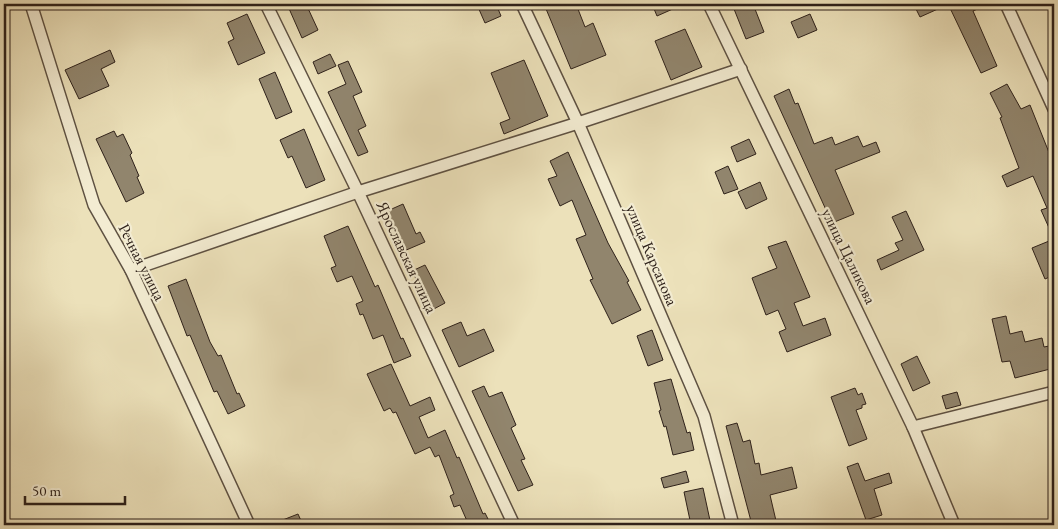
<svg xmlns="http://www.w3.org/2000/svg" width="1058" height="529" font-family="'EB Garamond',serif">
<rect width="100%" height="100%" fill="#ece1ba"/>
<filter id="stains"><feTurbulence type="fractalNoise" baseFrequency=".004" numOctaves="4"/><feColorMatrix values="0 0 0 0 .2 0 0 0 0 .09 0 0 0 0 .02 0 0 0 .5 -.17"/></filter>
<radialGradient id="worn" r=".72"><stop offset=".6" stop-color="#630" stop-opacity="0"/><stop offset="1" stop-color="#630" stop-opacity=".3"/></radialGradient>
<g fill="#91856d" stroke="#2e211a">
<path d="M 287,4 L 306,4 L 318,30 L 302,38 Z"/>
<path d="M 487,4 L 496,4 L 501,16 L 485,23 L 478,7 Z"/>
<path d="M 544,4 L 576,4 L 585,27 L 593,23 L 606,55 L 571,69 Z"/>
<path d="M 652,4 L 684,4 L 657,16 Z"/>
<path d="M 732,4 L 753,4 L 764,32 L 746,39 Z"/>
<path d="M 921,4 L 949,4 L 920,17 L 915,7 Z"/>
<path d="M 960,4 L 989,4 L 973,11 L 997,66 L 981,73 L 950,8 Z"/>
<path d="M 247,14 L 265,53 L 238,65 L 228,42 L 234,39 L 227,23 Z"/>
<path d="M 810,14 L 817,30 L 798,38 L 791,22 Z"/>
<path d="M 685,29 L 702,67 L 671,80 L 655,41 Z"/>
<path d="M 110,50 L 115,62 L 101,69 L 109,86 L 79,99 L 65,70 Z"/>
<path d="M 330,54 L 336,66 L 318,74 L 313,62 Z"/>
<path d="M 524,60 L 548,116 L 504,134 L 500,123 L 510,119 L 491,73 Z"/>
<path d="M 348,61 L 362,92 L 353,96 L 366,126 L 358,130 L 368,152 L 358,156 L 328,92 L 346,84 L 338,65 Z"/>
<path d="M 275,72 L 292,112 L 276,119 L 259,79 Z"/>
<path d="M 1007,84 L 1021,109 L 1030,105 L 1054,165 L 1054,275 L 1045,279 L 1032,248 L 1054,239 L 1041,210 L 1047,208 L 1033,176 L 1007,187 L 1002,176 L 1019,168 L 1000,118 L 1002,117 L 990,93 Z"/>
<path d="M 789,89 L 795,104 L 798,103 L 814,144 L 832,137 L 835,145 L 858,136 L 863,147 L 876,142 L 880,152 L 835,170 L 854,214 L 832,223 L 774,96 Z"/>
<path d="M 304,129 L 325,180 L 306,188 L 292,156 L 288,158 L 280,140 Z"/>
<path d="M 114,131 L 117,137 L 123,134 L 132,153 L 130,155 L 139,176 L 137,177 L 144,193 L 126,202 L 96,139 Z"/>
<path d="M 749,139 L 756,154 L 737,162 L 731,147 Z"/>
<path d="M 568,152 L 608,243 L 629,281 L 627,282 L 641,310 L 612,324 L 590,280 L 593,279 L 576,239 L 586,235 L 572,200 L 560,206 L 548,179 L 557,176 L 550,161 Z"/>
<path d="M 728,166 L 738,189 L 724,194 L 715,172 Z"/>
<path d="M 760,182 L 767,199 L 746,209 L 738,192 Z"/>
<path d="M 403,204 L 416,234 L 420,232 L 425,242 L 404,251 L 385,212 Z"/>
<path d="M 906,211 L 924,250 L 881,270 L 877,260 L 899,250 L 895,243 L 903,240 L 892,217 Z"/>
<path d="M 348,226 L 375,287 L 378,285 L 401,339 L 403,338 L 411,356 L 394,363 L 383,335 L 373,339 L 363,314 L 360,315 L 356,304 L 363,301 L 352,276 L 337,282 L 331,268 L 336,266 L 324,236 Z"/>
<path d="M 786,241 L 810,297 L 794,303 L 803,326 L 825,318 L 831,335 L 787,352 L 779,332 L 786,329 L 778,310 L 766,315 L 752,278 L 777,268 L 768,247 Z"/>
<path d="M 425,265 L 445,303 L 432,310 L 412,271 Z"/>
<path d="M 186,279 L 210,342 L 218,356 L 221,355 L 237,394 L 239,393 L 245,406 L 228,414 L 217,391 L 214,392 L 190,335 L 187,336 L 168,286 Z"/>
<path d="M 1006,316 L 1010,334 L 1022,331 L 1025,342 L 1042,338 L 1044,347 L 1054,345 L 1054,368 L 1015,378 L 1010,361 L 1002,362 L 992,319 Z"/>
<path d="M 461,322 L 467,336 L 484,329 L 494,351 L 459,367 L 442,330 Z"/>
<path d="M 652,330 L 663,360 L 648,366 L 637,336 Z"/>
<path d="M 917,356 L 930,383 L 913,391 L 901,364 Z"/>
<path d="M 391,364 L 410,406 L 430,397 L 435,410 L 419,417 L 428,438 L 445,430 L 457,458 L 459,457 L 483,514 L 485,513 L 491,525 L 458,525 L 467,521 L 460,505 L 454,507 L 450,496 L 454,494 L 439,455 L 435,457 L 430,447 L 415,454 L 396,412 L 393,413 L 390,408 L 384,411 L 367,374 Z"/>
<path d="M 671,379 L 687,433 L 690,432 L 694,450 L 673,455 L 666,426 L 664,427 L 659,411 L 661,410 L 654,383 Z"/>
<path d="M 484,386 L 489,397 L 502,392 L 516,425 L 511,428 L 525,459 L 521,460 L 533,485 L 518,491 L 472,391 Z"/>
<path d="M 855,388 L 858,395 L 862,393 L 866,404 L 862,405 L 862,408 L 856,410 L 867,439 L 849,446 L 831,397 Z"/>
<path d="M 957,392 L 961,405 L 946,409 L 942,396 Z"/>
<path d="M 737,423 L 743,442 L 750,440 L 755,464 L 759,463 L 761,475 L 792,467 L 797,488 L 770,495 L 777,525 L 752,525 L 726,426 Z"/>
<path d="M 858,463 L 865,481 L 889,473 L 892,483 L 874,489 L 882,515 L 866,520 L 847,467 Z"/>
<path d="M 686,471 L 689,482 L 664,488 L 661,478 Z"/>
<path d="M 703,488 L 711,525 L 691,525 L 684,492 Z"/>
<path d="M 298,514 L 303,525 L 270,525 Z"/>
</g>
<g fill="none" stroke-linecap="round" stroke-linejoin="round">
<g stroke="#5e5142" stroke-width="14">
<g id="street">
<path d="M 31,4 L 94,205 L 131,270 L 249,525"/>
<path d="M 266,4 L 358,192 L 514,525"/>
<path d="M 522,4 L 578,123 L 704,416 L 733,525"/>
<path d="M 709,4 L 913,427 L 954,525"/>
<path d="M 1006,4 L 1054,109"/>
<path d="M 131,270 L 358,192 L 578,123 L 741,69"/>
<path d="M 913,427 L 1054,392"/>
</g>
</g>
<use href="#street" stroke="#f3ecd2" stroke-width="11"/>
</g>
<g text-anchor="middle" dominant-baseline="central" stroke-width="4.5" stroke-linejoin="round" paint-order="stroke">
<g font-size="16" fill="#2e211a" stroke="#f3ecd2">
<text transform="translate(652 255) rotate(67)">улица Карсанова</text>
<text transform="translate(849 256) rotate(64)">улица Цаликова</text>
<text transform="translate(407 257) rotate(65)">Ярославская улица</text>
<text transform="translate(142 262) rotate(63)">Речная улица</text>
</g>
</g>
<rect width="1058" height="529" fill="none" stroke="#ece1ba" stroke-width="20"/>
<rect x="5" y="5" width="1048" height="519" fill="none" stroke="#2e211a" stroke-width="2.5"/>
<rect x="10" y="10" width="1038" height="509" fill="none" stroke="#2e211a"/>
<path d="M25 496v8h100v-8" fill="none" stroke="#2e211a" stroke-width="2.5"/>
<text x="32" y="496" font-size="15" fill="#2e211a" stroke="#f3ecd2" stroke-width="4" paint-order="stroke">50 m</text>
<rect width="100%" height="100%" filter="url(#stains)"/>
<rect width="100%" height="100%" fill="url(#worn)"/>
</svg>
